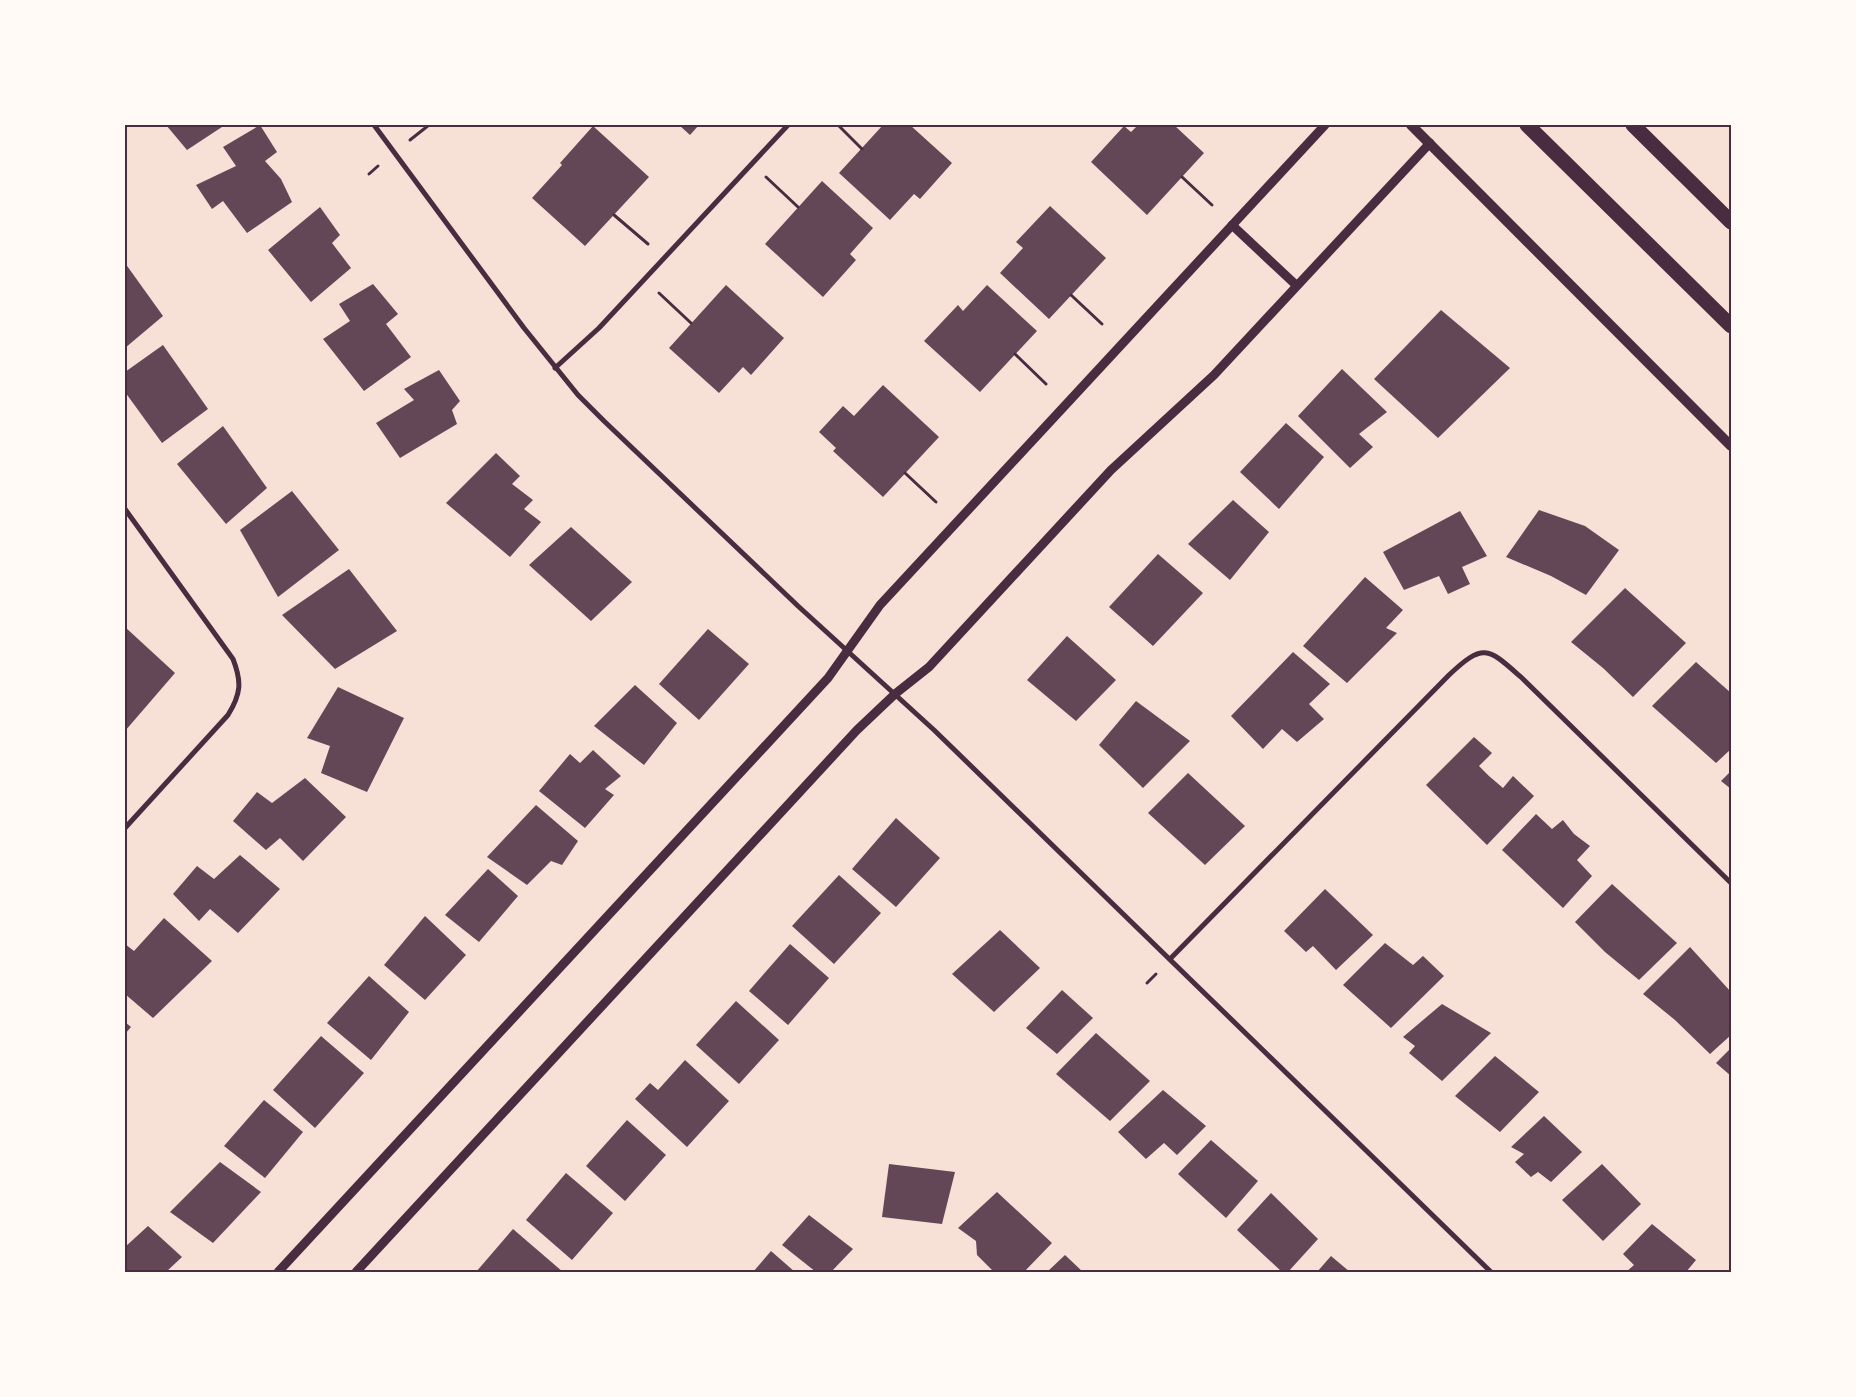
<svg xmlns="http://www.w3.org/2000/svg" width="1856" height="1397" font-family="Raleway,sans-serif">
<rect width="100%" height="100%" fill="#f7e1d7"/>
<g fill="#644757">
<path d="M 166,125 L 225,125 L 187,150 Z"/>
<path d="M 260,125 L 277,152 L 265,161 L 281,179 L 292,202 L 247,233 L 223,201 L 212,209 L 196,185 L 236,166 L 223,147 Z"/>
<path d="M 679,125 L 699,125 L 690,135 Z"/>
<path d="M 883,125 L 910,125 L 952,163 L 920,199 L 914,194 L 890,220 L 839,173 Z"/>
<path d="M 1138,125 L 1174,125 L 1204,153 L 1147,215 L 1091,162 L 1124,126 L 1131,132 Z"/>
<path d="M 593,126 L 649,177 L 585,246 L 532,198 L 562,165 L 560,163 Z"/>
<path d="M 822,181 L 873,228 L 850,254 L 856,260 L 823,297 L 765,244 Z"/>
<path d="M 1050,206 L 1106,258 L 1049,319 L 1000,273 L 1023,248 L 1016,242 Z"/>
<path d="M 320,207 L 340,235 L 332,243 L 351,268 L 311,302 L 268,250 Z"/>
<path d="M 125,263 L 163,316 L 125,348 Z"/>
<path d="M 373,284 L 398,314 L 386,324 L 411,357 L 364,391 L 323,339 L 350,321 L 339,304 Z"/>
<path d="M 726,285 L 784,338 L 751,375 L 743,367 L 719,393 L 669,348 Z"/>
<path d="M 987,285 L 1037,331 L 980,392 L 924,341 L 958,305 L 963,311 Z"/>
<path d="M 1441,310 L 1510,368 L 1438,438 L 1374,379 Z"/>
<path d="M 163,345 L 208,409 L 162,443 L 125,392 L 125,372 Z"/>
<path d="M 1342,369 L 1387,412 L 1359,434 L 1373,447 L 1350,468 L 1298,416 Z"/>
<path d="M 439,370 L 460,401 L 452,410 L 457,424 L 400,458 L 376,423 L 414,400 L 404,389 Z"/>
<path d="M 883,385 L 939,437 L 883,497 L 833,451 L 836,448 L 819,432 L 843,406 L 854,416 Z"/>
<path d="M 1286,423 L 1324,457 L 1279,509 L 1240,472 Z"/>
<path d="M 223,426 L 267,488 L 226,524 L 177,464 Z"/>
<path d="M 496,453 L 520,476 L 512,484 L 533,500 L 524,509 L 541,522 L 510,557 L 446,503 Z"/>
<path d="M 292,491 L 339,550 L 278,597 L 240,530 Z"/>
<path d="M 1233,500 L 1269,532 L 1230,580 L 1188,544 Z"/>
<path d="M 1539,510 L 1585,526 L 1619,550 L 1586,595 L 1551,576 L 1506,557 Z"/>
<path d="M 1460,511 L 1487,556 L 1462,567 L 1470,584 L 1448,594 L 1439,576 L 1404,590 L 1383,552 Z"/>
<path d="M 571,527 L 632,582 L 591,621 L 529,565 Z"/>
<path d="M 1158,554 L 1203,593 L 1153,646 L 1109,607 Z"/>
<path d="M 349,569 L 397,631 L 335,669 L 282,615 Z"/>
<path d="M 1365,577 L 1403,610 L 1386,628 L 1397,633 L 1347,683 L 1303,646 Z"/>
<path d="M 1625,588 L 1686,643 L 1633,697 L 1603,668 L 1571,642 Z"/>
<path d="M 125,627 L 175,673 L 125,731 Z"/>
<path d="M 708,629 L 749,664 L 699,720 L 659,684 Z"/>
<path d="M 1067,636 L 1116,680 L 1076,721 L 1027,680 Z"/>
<path d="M 1293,652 L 1330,684 L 1309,704 L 1324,719 L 1297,742 L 1282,729 L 1263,749 L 1231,716 Z"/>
<path d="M 1696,662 L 1731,693 L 1731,749 L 1716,763 L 1652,706 Z"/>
<path d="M 635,685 L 677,723 L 644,765 L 594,726 Z"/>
<path d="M 338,687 L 404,718 L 367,792 L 321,773 L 330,746 L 307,738 Z"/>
<path d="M 1136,701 L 1190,741 L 1143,788 L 1099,745 Z"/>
<path d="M 1474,737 L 1492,753 L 1479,766 L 1489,776 L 1503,788 L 1513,776 L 1534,796 L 1487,845 L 1426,785 Z"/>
<path d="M 593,750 L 621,776 L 605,789 L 614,795 L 585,828 L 539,791 L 570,754 L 580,763 Z"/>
<path d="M 1731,771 L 1731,789 L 1721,781 Z"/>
<path d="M 1188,773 L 1245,826 L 1205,865 L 1148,813 Z"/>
<path d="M 305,778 L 346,817 L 303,861 L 280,838 L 266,850 L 233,821 L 257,792 L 272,803 Z"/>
<path d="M 536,805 L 578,841 L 562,865 L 551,861 L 527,885 L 487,857 Z"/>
<path d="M 1536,814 L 1552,829 L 1563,820 L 1574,834 L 1590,846 L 1577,860 L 1592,876 L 1563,908 L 1502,850 Z"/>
<path d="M 896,818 L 940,858 L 896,907 L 852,869 Z"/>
<path d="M 240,855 L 280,889 L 238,933 L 210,909 L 199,921 L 173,894 L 197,866 L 214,879 Z"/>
<path d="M 488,869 L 518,896 L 479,942 L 445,915 Z"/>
<path d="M 839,875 L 881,913 L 834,964 L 792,926 Z"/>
<path d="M 1612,884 L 1677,943 L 1639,980 L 1605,952 L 1575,922 Z"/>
<path d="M 1325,889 L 1373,935 L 1336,970 L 1313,946 L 1306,952 L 1284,931 Z"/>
<path d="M 425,916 L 466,955 L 425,1000 L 384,965 Z"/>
<path d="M 164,918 L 212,961 L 153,1018 L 125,994 L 125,944 L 134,951 Z"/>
<path d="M 1000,930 L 1040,968 L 994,1012 L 952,974 Z"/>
<path d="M 1385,943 L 1413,965 L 1423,956 L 1444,976 L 1391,1028 L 1343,985 Z"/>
<path d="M 790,944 L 829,978 L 788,1025 L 749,991 Z"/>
<path d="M 1690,947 L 1731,992 L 1731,1035 L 1710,1054 L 1675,1020 L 1643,994 Z"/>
<path d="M 369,976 L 409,1012 L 371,1060 L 327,1023 Z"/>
<path d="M 1062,990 L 1093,1018 L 1057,1054 L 1026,1028 Z"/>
<path d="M 736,1001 L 779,1040 L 739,1084 L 696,1045 Z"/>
<path d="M 1442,1004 L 1491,1033 L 1442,1081 L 1409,1053 L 1415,1046 L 1403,1037 Z"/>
<path d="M 125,1022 L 131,1027 L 125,1034 Z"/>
<path d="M 1096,1033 L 1150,1081 L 1110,1121 L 1056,1074 Z"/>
<path d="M 321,1036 L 364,1073 L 315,1128 L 273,1090 Z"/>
<path d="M 1731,1048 L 1731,1076 L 1716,1063 Z"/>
<path d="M 1495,1056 L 1539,1092 L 1500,1132 L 1455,1096 Z"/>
<path d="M 685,1060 L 729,1101 L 687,1147 L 635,1099 L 650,1083 L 658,1090 Z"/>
<path d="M 1163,1090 L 1206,1126 L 1177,1155 L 1164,1143 L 1146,1159 L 1118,1132 Z"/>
<path d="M 264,1100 L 303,1132 L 265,1178 L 224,1146 Z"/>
<path d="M 1544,1116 L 1582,1152 L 1551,1182 L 1538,1172 L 1531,1177 L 1515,1162 L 1524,1154 L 1511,1147 Z"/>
<path d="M 627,1120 L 666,1155 L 625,1201 L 586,1166 Z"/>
<path d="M 1211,1140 L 1258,1181 L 1226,1218 L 1178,1174 Z"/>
<path d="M 220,1162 L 261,1192 L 213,1243 L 170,1212 Z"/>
<path d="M 889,1164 L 955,1172 L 942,1224 L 882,1217 Z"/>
<path d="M 1602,1164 L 1641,1204 L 1603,1241 L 1562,1200 Z"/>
<path d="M 566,1173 L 613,1213 L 572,1260 L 526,1220 Z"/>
<path d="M 997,1192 L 1052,1243 L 1024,1272 L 994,1272 L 977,1255 L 976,1241 L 958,1228 Z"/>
<path d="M 1271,1193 L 1318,1239 L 1288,1272 L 1282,1272 L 1237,1230 Z"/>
<path d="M 809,1215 L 853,1249 L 831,1272 L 816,1272 L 782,1245 Z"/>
<path d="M 1652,1224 L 1696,1260 L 1686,1272 L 1626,1272 L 1634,1265 L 1623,1254 Z"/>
<path d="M 148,1226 L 182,1257 L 166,1272 L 125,1272 L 125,1247 Z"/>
<path d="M 513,1229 L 563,1272 L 476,1272 Z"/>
<path d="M 771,1251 L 795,1272 L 753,1272 Z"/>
<path d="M 1065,1255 L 1083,1272 L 1047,1272 Z"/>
<path d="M 1331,1256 L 1350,1272 L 1317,1272 Z"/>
</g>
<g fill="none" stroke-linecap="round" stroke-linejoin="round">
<g stroke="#4a2c40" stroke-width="3">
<path d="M 838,125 L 862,149"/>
<path d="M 410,140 L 429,125"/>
<path d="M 369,174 L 378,166"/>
<path d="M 766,177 L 798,207"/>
<path d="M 1182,177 L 1212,205"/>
<path d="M 614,215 L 648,244"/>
<path d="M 659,293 L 691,323"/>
<path d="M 1071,295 L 1102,324"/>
<path d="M 1015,354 L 1046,384"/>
<path d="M 905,473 L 936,502"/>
<path d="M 1147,983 L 1156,974"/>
</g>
<g stroke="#4a2c40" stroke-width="5">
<path d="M 374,125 L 524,328 L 578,395 L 604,421 L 798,606 L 934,730 L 1491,1272"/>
<path d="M 555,368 L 599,328 L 788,125"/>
<path d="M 125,509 L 233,659 C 242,682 241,694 228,715 L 125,828"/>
<path d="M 1170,959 L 1449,675 C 1484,642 1488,648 1522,678 L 1731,883"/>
</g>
<g stroke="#4a2c40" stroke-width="9">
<path d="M 1232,225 L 1296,285"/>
<path d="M 278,1272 L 828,678 L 880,605 L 1325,125"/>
<path d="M 356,1272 L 857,730 L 895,694 L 929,667 L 1111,470 L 1214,375 L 1430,143"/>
</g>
<path stroke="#4a2c40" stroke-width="10" d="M 1411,125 L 1731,446"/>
<g stroke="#4a2c40" stroke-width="15">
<path d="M 1527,125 L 1731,326"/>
<path d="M 1633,125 L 1731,222"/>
</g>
</g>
<rect width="1856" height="1397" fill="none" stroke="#fffaf5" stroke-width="252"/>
<rect x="126" y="126" width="1604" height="1145" fill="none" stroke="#4a2c40" stroke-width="2"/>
</svg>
